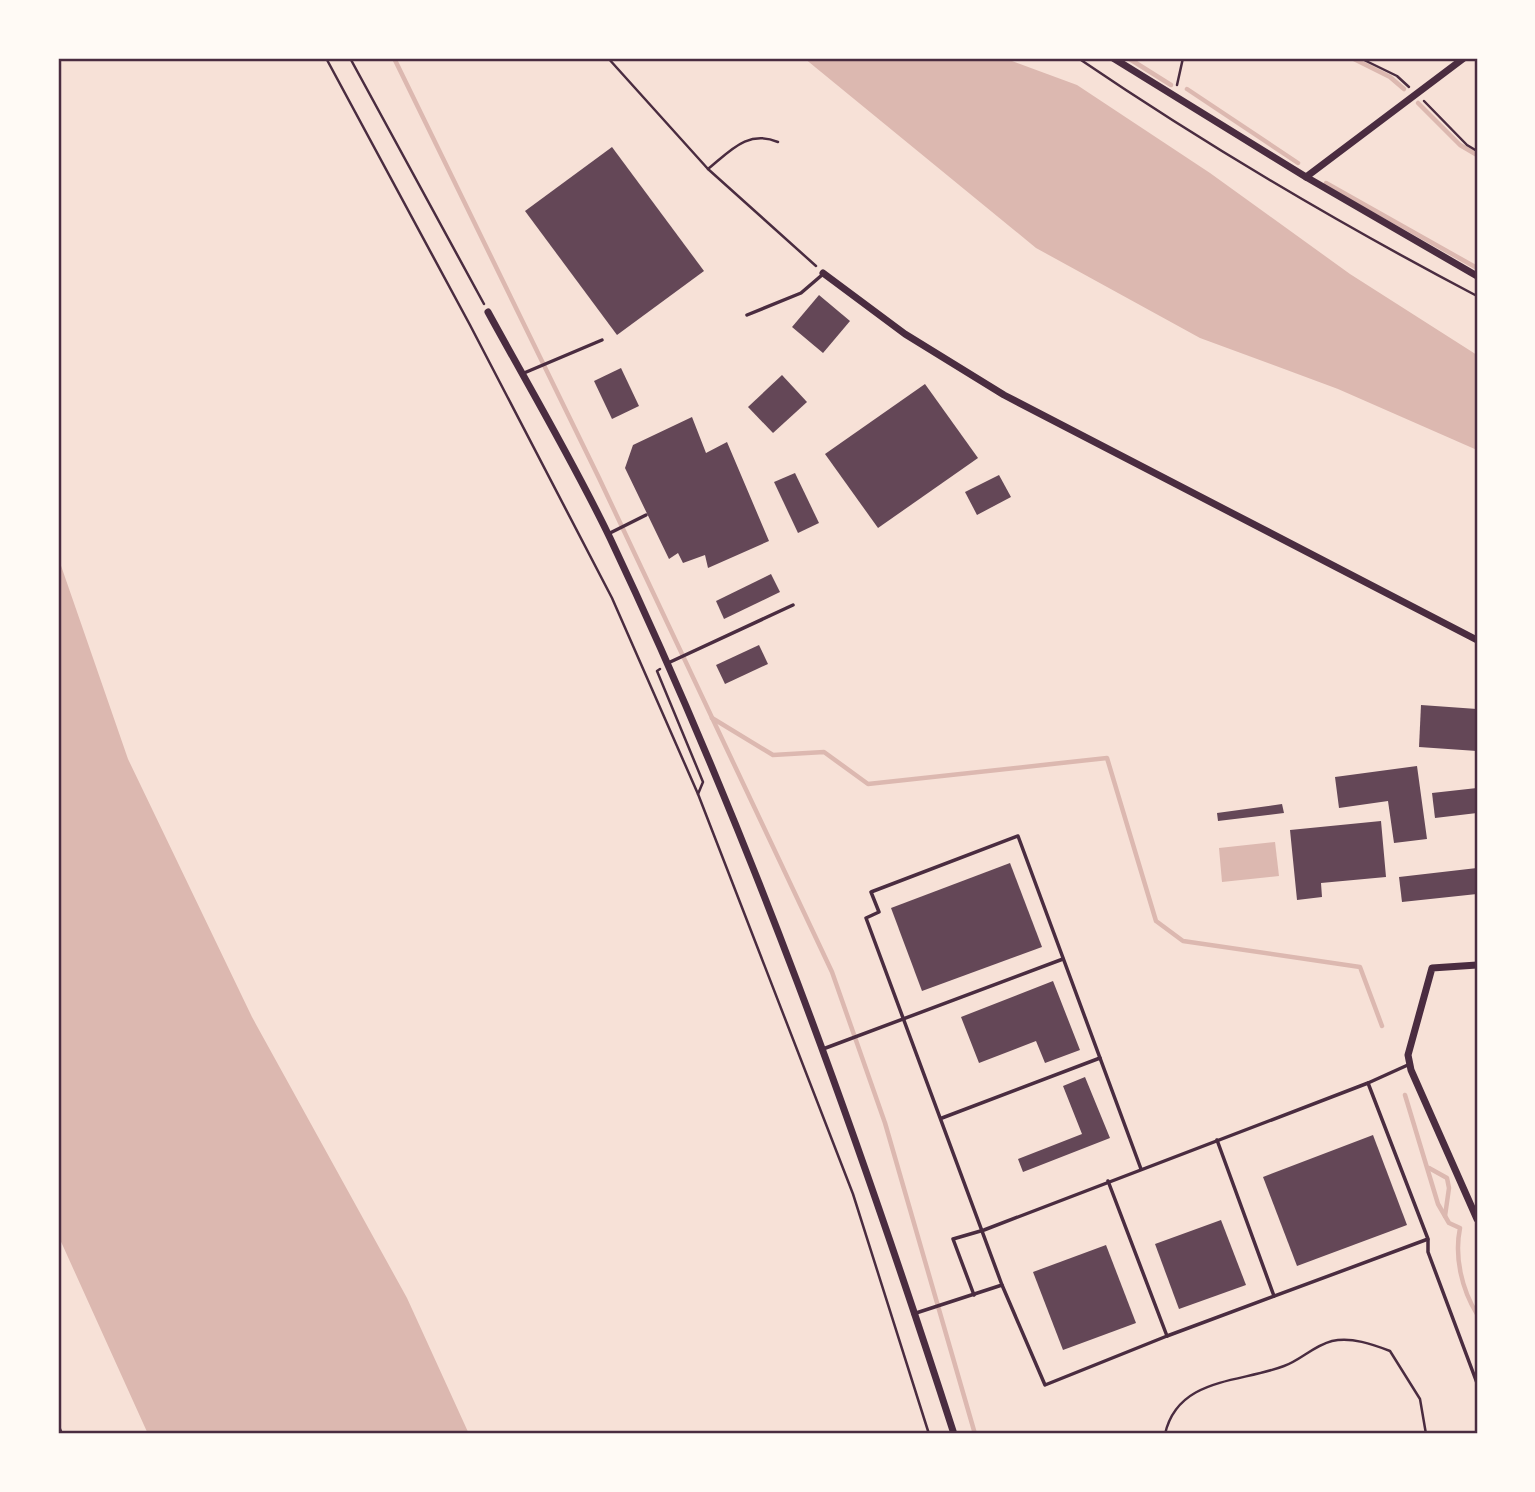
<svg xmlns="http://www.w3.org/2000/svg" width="1535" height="1492" font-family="'IBM Plex Serif',serif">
<rect width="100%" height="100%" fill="#f7e1d7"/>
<g fill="#dcb8b0">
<path d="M 804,58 L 1004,58 L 1077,85 L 1210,173 L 1350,274 L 1477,355 L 1477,450 L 1338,389 L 1200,338 L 1036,248 Z"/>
<path d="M 58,557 L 128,759 L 252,1017 L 407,1298 L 469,1434 L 148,1434 L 58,1235 Z"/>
<path d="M 1275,842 L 1279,876 L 1222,882 L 1219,848 Z"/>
</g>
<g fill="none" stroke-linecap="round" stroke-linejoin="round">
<g stroke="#dcb8b0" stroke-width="4.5">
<path d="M 394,58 L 599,478 L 832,972 L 885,1123 L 975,1434"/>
<path d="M 1128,58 L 1171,85"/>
<path d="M 1352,58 L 1390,77 L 1404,89"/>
<path d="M 1187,89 L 1298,163"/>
<path d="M 1418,103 L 1460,145 L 1477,155"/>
<path d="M 1326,183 L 1477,268"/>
<path d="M 712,718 L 773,755 L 824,752 L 868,784 L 1107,758 L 1156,921 L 1183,941 L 1360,967 L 1382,1026"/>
<path d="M 1405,1095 L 1438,1204 L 1449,1223 L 1460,1228 C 1454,1257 1462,1290 1477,1314"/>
<path d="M 1429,1168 L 1447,1178 L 1449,1188 L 1445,1216"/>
</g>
</g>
<g fill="#644757">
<path d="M 612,147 L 704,271 L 617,335 L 525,211 Z"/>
<path d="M 819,295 L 850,321 L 823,353 L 792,327 Z"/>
<path d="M 621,368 L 639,406 L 612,419 L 594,381 Z"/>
<path d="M 782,375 L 807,402 L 773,433 L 748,407 Z"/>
<path d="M 925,384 L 978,458 L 878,528 L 825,454 Z"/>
<path d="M 692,417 L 706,453 L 727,442 L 769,541 L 708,568 L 705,555 L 683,563 L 678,553 L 669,559 L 625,468 L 633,445 Z"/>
<path d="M 795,473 L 819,523 L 798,533 L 774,482 Z"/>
<path d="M 999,475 L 1011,497 L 977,515 L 965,492 Z"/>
<path d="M 771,574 L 780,592 L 724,619 L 716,601 Z"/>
<path d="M 759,645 L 768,664 L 725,684 L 716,665 Z"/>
<path d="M 1421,705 L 1477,709 L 1477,751 L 1419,747 Z"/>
<path d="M 1417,766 L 1427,839 L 1394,843 L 1388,801 L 1339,808 L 1335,777 Z"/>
<path d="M 1477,788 L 1477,813 L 1435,818 L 1432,793 Z"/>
<path d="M 1282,804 L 1284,813 L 1218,821 L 1217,813 Z"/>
<path d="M 1381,821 L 1386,877 L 1321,883 L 1322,897 L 1297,900 L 1290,830 Z"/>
<path d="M 1010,863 L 1042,947 L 922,991 L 891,908 Z"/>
<path d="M 1477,868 L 1477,894 L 1402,902 L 1399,877 Z"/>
<path d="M 1053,981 L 1080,1050 L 1045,1063 L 1036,1041 L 979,1063 L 961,1017 Z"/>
<path d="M 1085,1077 L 1110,1138 L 1023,1172 L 1018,1159 L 1082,1134 L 1063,1086 Z"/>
<path d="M 1373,1135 L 1407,1225 L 1297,1266 L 1263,1177 Z"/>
<path d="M 1221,1220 L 1246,1285 L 1179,1309 L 1155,1244 Z"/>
<path d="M 1106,1245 L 1136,1323 L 1063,1350 L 1033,1272 Z"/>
</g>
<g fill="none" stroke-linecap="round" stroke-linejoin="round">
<g stroke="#4a2c40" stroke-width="2.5">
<path d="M 326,58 L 470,325 L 612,598 L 698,794 L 853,1194 L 929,1434"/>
<path d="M 350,58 L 484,304"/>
<path d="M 608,58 L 708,169 L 816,266"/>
<path d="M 1078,58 C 1206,145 1340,224 1477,296"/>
<path d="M 1360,58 L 1397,76 L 1409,87"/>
<path d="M 1177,85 L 1183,58"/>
<path d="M 1424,101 L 1467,145 L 1477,151"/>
<path d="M 708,169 C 730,151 748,129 778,142"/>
<path d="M 660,669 L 657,671 L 703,782 L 698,794"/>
<path d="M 58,1424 L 62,1434"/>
<path d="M 1165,1434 C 1178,1377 1240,1383 1284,1366 C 1301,1360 1313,1346 1332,1341 C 1352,1337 1372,1344 1390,1351 L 1420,1399 L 1426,1434"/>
</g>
<g stroke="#4a2c40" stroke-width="3.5">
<path d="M 747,315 L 801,293 L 822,275"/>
<path d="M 524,373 L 602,340"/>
<path d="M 608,534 L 646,515"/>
<path d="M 668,663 L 793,605"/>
<path d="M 823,1049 L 1063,959"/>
<path d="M 1368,1083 L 1410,1064"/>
<path d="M 942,1118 L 1100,1058"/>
<path d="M 1217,1140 L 1274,1296"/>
<path d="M 1108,1181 L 1167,1336"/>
<path d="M 1428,1240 L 1428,1252 L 1477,1383"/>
<path d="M 974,1295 L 953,1239 L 984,1230 L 1368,1083 L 1428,1239 L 1167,1336 L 1045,1385 L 1002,1285"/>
<path d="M 913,1314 L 1002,1285 L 866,918 L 879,912 L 871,892 L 1018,836 L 1141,1169"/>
</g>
<g stroke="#4a2c40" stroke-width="7">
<path d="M 1113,58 L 1306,177 L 1477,276"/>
<path d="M 1306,177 L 1464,58"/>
<path d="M 823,273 L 905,334 L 1004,395 L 1477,640"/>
<path d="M 488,312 C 529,387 573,461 610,538 C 747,827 856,1130 954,1434"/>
<path d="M 1477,965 L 1432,968 L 1408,1055 L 1411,1070 L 1477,1219"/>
</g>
</g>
<rect width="1535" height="1492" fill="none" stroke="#fffaf5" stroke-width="119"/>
<rect x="60" y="60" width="1416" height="1372" fill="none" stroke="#4a2c40" stroke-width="2.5"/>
</svg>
